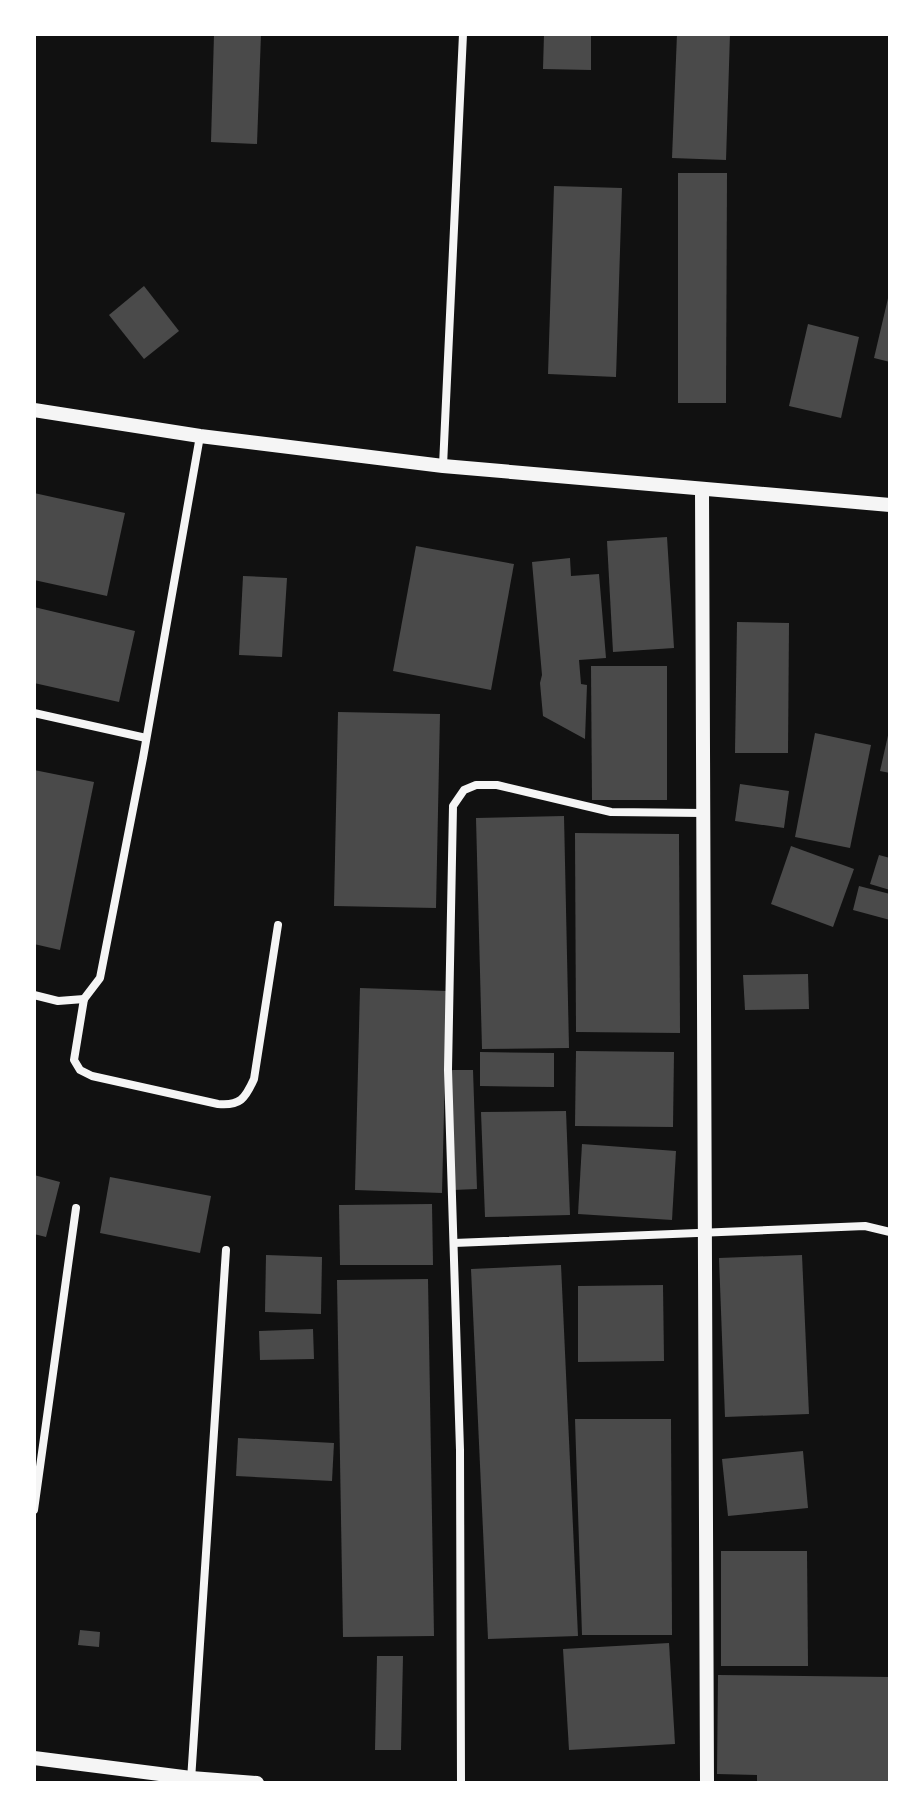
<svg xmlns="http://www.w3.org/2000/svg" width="924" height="1817" font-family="'PT Sans',sans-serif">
<rect width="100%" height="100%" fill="#111"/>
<g fill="#4a4a4a">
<path d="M 214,34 L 261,34 L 257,144 L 211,142 Z"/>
<path d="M 544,34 L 591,34 L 591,70 L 543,69 Z"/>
<path d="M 677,34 L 730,34 L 726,160 L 672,158 Z"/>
<path d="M 678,173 L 727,173 L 726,403 L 678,403 Z"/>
<path d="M 554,186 L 622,188 L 616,377 L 548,374 Z"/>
<path d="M 144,286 L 179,331 L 144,359 L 109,315 Z"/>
<path d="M 889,294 L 890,294 L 890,362 L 874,358 Z"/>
<path d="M 808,324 L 859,337 L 841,418 L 789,406 Z"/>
<path d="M 34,493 L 125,513 L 107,596 L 34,580 Z"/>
<path d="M 667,537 L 674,648 L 613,652 L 607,541 Z"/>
<path d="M 416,546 L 514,564 L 491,690 L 393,671 Z"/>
<path d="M 570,558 L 571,576 L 599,574 L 606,658 L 579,660 L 581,684 L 587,685 L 585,739 L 543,716 L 540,683 L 542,675 L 532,562 Z"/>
<path d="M 243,576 L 287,578 L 282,657 L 239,655 Z"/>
<path d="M 34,607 L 135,631 L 119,702 L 34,683 Z"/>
<path d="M 737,622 L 789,623 L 788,753 L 735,753 Z"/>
<path d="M 591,666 L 667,666 L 667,800 L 592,800 Z"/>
<path d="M 338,712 L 440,714 L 436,908 L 334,906 Z"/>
<path d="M 889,731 L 890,731 L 890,773 L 880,771 Z"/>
<path d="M 815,733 L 871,745 L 850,848 L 795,837 Z"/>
<path d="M 34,770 L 94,782 L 60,950 L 34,944 Z"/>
<path d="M 740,784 L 789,791 L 784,828 L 735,821 Z"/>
<path d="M 564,816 L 569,1048 L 482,1049 L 476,818 Z"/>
<path d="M 575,833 L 679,834 L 680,1033 L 576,1032 Z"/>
<path d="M 791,846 L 854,869 L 833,927 L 771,904 Z"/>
<path d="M 879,855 L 890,858 L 890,890 L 870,884 Z"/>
<path d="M 859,886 L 890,894 L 890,920 L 853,910 Z"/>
<path d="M 808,974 L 809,1009 L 745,1010 L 743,975 Z"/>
<path d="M 360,988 L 447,991 L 442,1193 L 355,1190 Z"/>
<path d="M 576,1051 L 674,1052 L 673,1127 L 575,1126 Z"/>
<path d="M 480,1052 L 554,1053 L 554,1087 L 480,1086 Z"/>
<path d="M 449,1070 L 473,1070 L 477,1189 L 453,1190 Z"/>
<path d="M 566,1111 L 570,1215 L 485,1217 L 481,1112 Z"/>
<path d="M 582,1144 L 676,1151 L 672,1220 L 578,1214 Z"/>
<path d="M 34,1175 L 60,1182 L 46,1237 L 34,1234 Z"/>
<path d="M 110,1177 L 211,1196 L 200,1253 L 100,1233 Z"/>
<path d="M 432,1204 L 433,1265 L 340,1265 L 339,1205 Z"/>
<path d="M 266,1255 L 322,1257 L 321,1314 L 265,1312 Z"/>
<path d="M 802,1255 L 809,1414 L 725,1417 L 719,1258 Z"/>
<path d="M 561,1265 L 578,1636 L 488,1639 L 471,1269 Z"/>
<path d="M 428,1279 L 434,1636 L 343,1637 L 337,1280 Z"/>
<path d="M 663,1285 L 664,1361 L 578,1362 L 578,1286 Z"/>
<path d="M 313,1329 L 314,1359 L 260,1360 L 259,1331 Z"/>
<path d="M 575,1419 L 671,1419 L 672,1635 L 582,1635 Z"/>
<path d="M 238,1438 L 334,1443 L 332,1481 L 236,1476 Z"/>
<path d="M 803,1451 L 808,1508 L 728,1516 L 722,1459 Z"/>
<path d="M 721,1551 L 807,1551 L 808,1666 L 721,1666 Z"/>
<path d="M 80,1630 L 100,1632 L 99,1647 L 78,1645 Z"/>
<path d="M 669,1643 L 675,1744 L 569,1750 L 563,1649 Z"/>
<path d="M 377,1656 L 403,1656 L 401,1750 L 375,1750 Z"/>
<path d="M 718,1675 L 890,1677 L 890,1783 L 757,1783 L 757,1775 L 717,1774 Z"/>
</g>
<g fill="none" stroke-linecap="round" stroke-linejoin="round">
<g stroke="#f5f5f5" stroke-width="8">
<path d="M 200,436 L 143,758 L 100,978 L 84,999 L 74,1060 L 80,1070 L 92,1076 L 218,1104 C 240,1106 245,1099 254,1079 L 278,925"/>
<path d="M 443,466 L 463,34"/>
<path d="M 34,713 L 146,738"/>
<path d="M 34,995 L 58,1001 L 84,999"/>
<path d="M 454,1243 L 865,1226 L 890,1232"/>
<path d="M 34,1510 L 76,1208"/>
<path d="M 191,1780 L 226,1250"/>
<path d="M 461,1783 L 460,1450 L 448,1070 L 453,806 L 464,790 L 476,785 L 497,785 L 611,812 L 703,813"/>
</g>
<g stroke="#f5f5f5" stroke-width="14">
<path d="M 34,410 L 200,436 L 443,466 L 890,505"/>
<path d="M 702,489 L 707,1783"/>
<path d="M 34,1758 L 191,1778 L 257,1783"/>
</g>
</g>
<rect width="924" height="1817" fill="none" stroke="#ffffff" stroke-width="72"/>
</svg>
